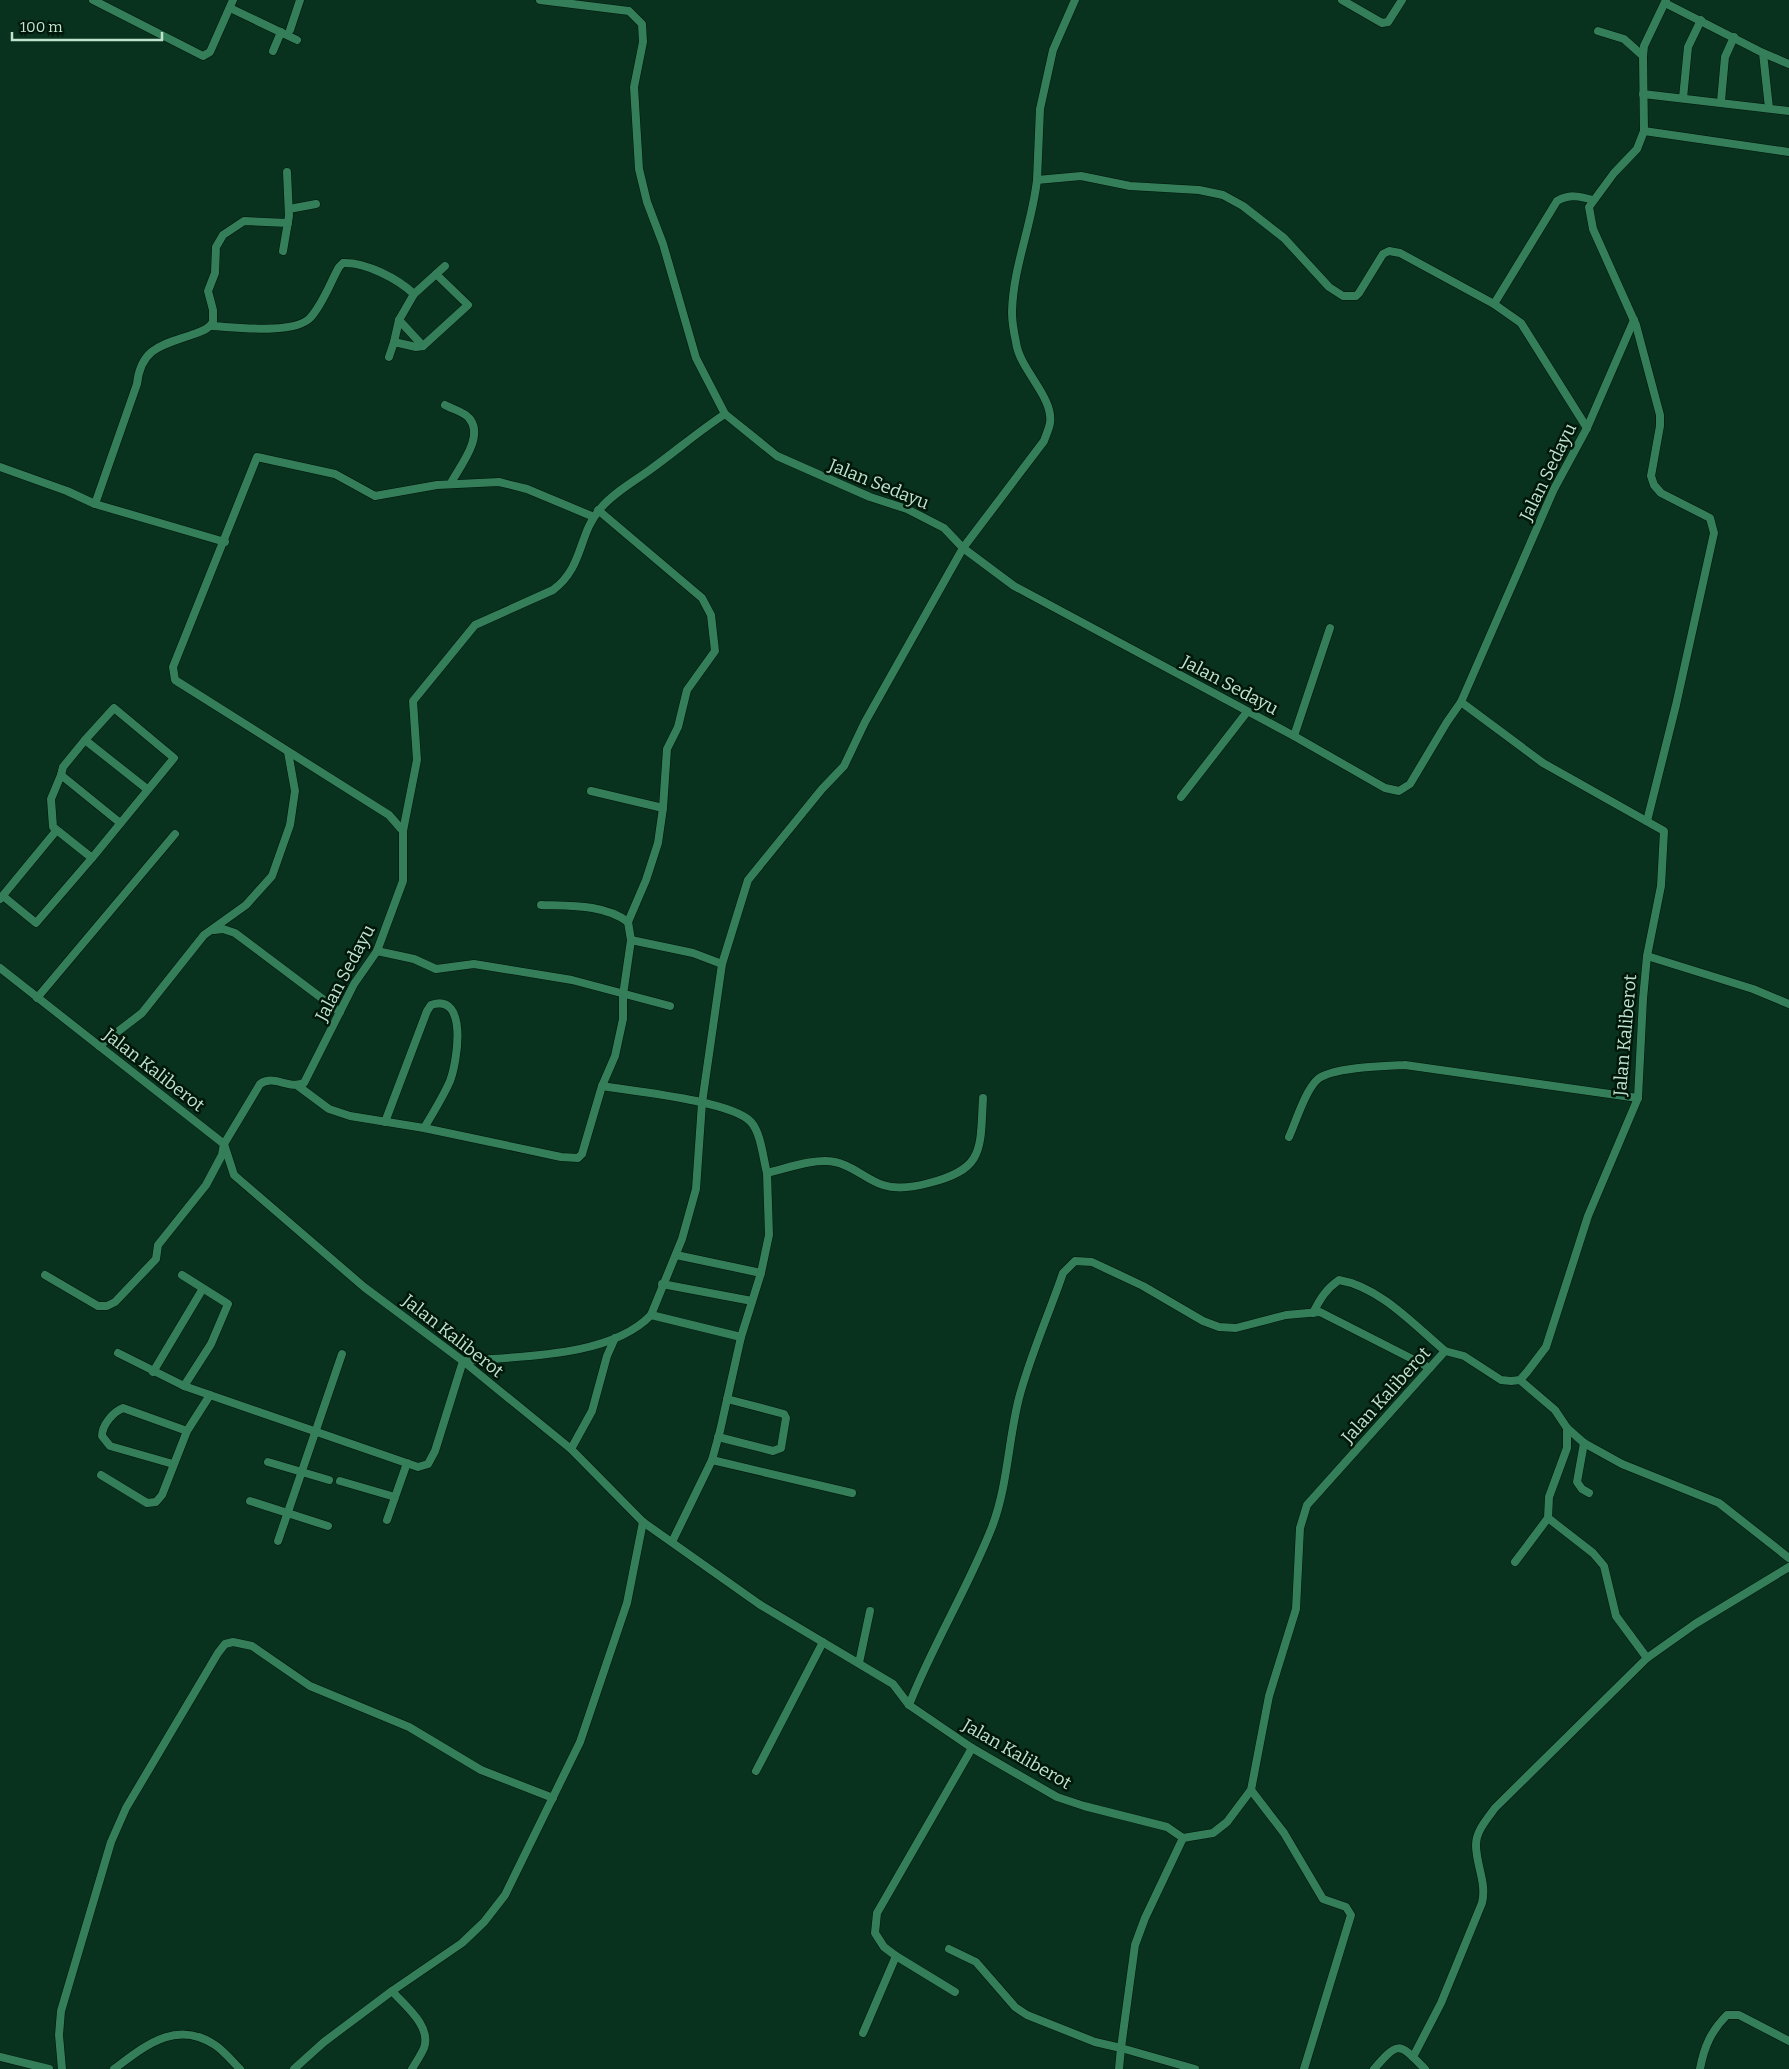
<svg xmlns="http://www.w3.org/2000/svg" width="1789" height="2069" font-family="Bitter,serif">
<rect width="100%" height="100%" fill="#08311e"/>
<g fill="none" stroke-linecap="round" stroke-linejoin="round">
<g stroke="#01160b" stroke-width="9">
<g id="minor">
<path d="M 93,0 L 203,56 L 210,52 L 233,0"/>
<path d="M 540,0 L 629,11 L 642,24 L 643,42 L 634,87 L 639,169 L 647,202 L 663,244 L 696,358 L 725,414 L 777,456 L 870,497 L 907,509 L 944,528 L 963,548 L 1014,586 L 1294,736 L 1385,788 L 1399,791 L 1410,784 L 1447,722 L 1461,702 L 1554,489 L 1587,428 L 1634,320"/>
<path d="M 1075,0 L 1053,50 L 1040,109 L 1037,180 L 1081,176 L 1130,186 L 1199,190 L 1223,195 L 1243,206 L 1284,238 L 1329,287 L 1343,296 L 1356,296 L 1359,293 L 1383,254 L 1389,251 L 1400,253 L 1494,304 L 1521,323 L 1587,428"/>
<path d="M 1342,0 L 1382,23 L 1388,22 L 1402,0"/>
<path d="M 1665,3 L 1763,53 L 1769,108"/>
<path d="M 230,8 L 297,40"/>
<path d="M 290,30 L 300,0"/>
<path d="M 1598,31 L 1624,39 L 1643,56"/>
<path d="M 273,51 L 281,32"/>
<path d="M 1763,53 L 1789,64"/>
<path d="M 1643,94 L 1789,111"/>
<path d="M 1683,98 L 1688,47 L 1701,20"/>
<path d="M 1721,101 L 1725,57 L 1734,37"/>
<path d="M 1644,131 L 1789,152"/>
<path d="M 289,209 L 316,204"/>
<path d="M 283,251 L 289,216 L 287,172"/>
<path d="M 1494,304 L 1557,201 C 1570,194 1579,196 1593,200"/>
<path d="M 399,320 L 423,346"/>
<path d="M 211,326 C 234,327 293,335 310,318 C 323,304 330,283 339,267 L 343,263 C 366,262 398,279 414,294 L 445,266"/>
<path d="M 394,342 L 399,320 L 414,294"/>
<path d="M 389,357 L 394,342 L 416,347 L 423,346 L 468,305 L 436,274"/>
<path d="M 445,405 C 452,409 464,412 469,418 C 485,436 460,466 451,483"/>
<path d="M 0,467 L 67,491 L 95,504 L 225,542"/>
<path d="M 95,504 L 137,384 C 141,347 163,345 194,334 C 202,331 209,329 213,322 L 213,310 L 208,291 L 215,273 L 216,247 L 223,235 L 244,221 L 288,223"/>
<path d="M 598,510 L 702,598 L 711,615 L 715,651 L 687,690 L 678,727 L 667,749 L 663,808 L 658,843 L 646,880 L 628,922 L 631,940"/>
<path d="M 1294,736 L 1330,628"/>
<path d="M 61,775 L 63,767 L 85,740"/>
<path d="M 591,791 L 663,808"/>
<path d="M 1181,797 L 1247,712"/>
<path d="M 1647,821 L 1676,705 L 1714,533 L 1710,518 L 1661,493 L 1654,485 L 1651,476 L 1660,426 L 1660,415 L 1636,325 L 1593,229 L 1589,207 L 1614,173 L 1637,149 L 1644,131 L 1643,56 L 1644,46 L 1666,0"/>
<path d="M 403,831 L 389,815 L 175,680 L 173,667 L 257,457 L 335,474 L 375,496 L 437,485 L 499,482 L 527,489 L 594,517"/>
<path d="M 92,858 L 174,758 L 114,708 L 85,740 L 147,789"/>
<path d="M 3,896 L 36,923 L 92,858 L 53,827 L 51,799 L 61,775 L 119,822"/>
<path d="M 0,899 L 56,831"/>
<path d="M 541,905 C 570,906 604,904 628,922"/>
<path d="M 214,930 L 223,929 L 235,933 L 340,1012"/>
<path d="M 377,951 L 414,959 L 436,969 L 474,964 L 572,980 L 670,1006"/>
<path d="M 1647,956 L 1753,989 L 1789,1004"/>
<path d="M 0,968 L 224,1144 L 234,1175 L 364,1287 L 463,1361 L 571,1449 L 643,1522 L 759,1604 L 893,1684 L 909,1705 L 972,1748 L 1057,1797 L 1084,1806 L 1167,1827 L 1183,1838 L 1213,1833 L 1227,1822 L 1251,1790 L 1269,1696 L 1296,1609 L 1300,1528 L 1307,1505 L 1445,1351 L 1464,1356 L 1501,1380 L 1511,1381 L 1520,1380 L 1527,1372 L 1546,1347 L 1588,1216 L 1638,1098 L 1643,999 L 1647,956 L 1661,886 L 1664,831 L 1543,763 L 1461,702"/>
<path d="M 37,998 L 175,834"/>
<path d="M 99,1046 L 142,1013 L 204,935 L 246,905 L 272,876 L 290,825 L 295,791 L 288,752"/>
<path d="M 298,1086 L 329,1109 L 350,1116 L 424,1128 L 561,1157 L 578,1158 L 582,1154 L 602,1086 L 615,1056 L 623,1019 L 623,995 L 631,940 L 693,953 L 722,964"/>
<path d="M 602,1086 C 633,1091 732,1101 751,1122 C 761,1133 763,1158 767,1173"/>
<path d="M 385,1122 L 427,1011 L 431,1005 C 469,992 457,1063 450,1081 C 443,1097 433,1113 424,1128"/>
<path d="M 1289,1137 C 1296,1121 1306,1089 1318,1079 C 1333,1067 1385,1066 1405,1065 L 1638,1098"/>
<path d="M 676,1255 L 761,1273"/>
<path d="M 45,1275 L 98,1306 L 107,1306 L 115,1302 L 156,1259 L 158,1245 L 206,1185 L 222,1155 L 224,1144 L 260,1084 C 274,1074 288,1090 304,1083 L 354,984 L 377,951 L 403,881 L 403,831 L 417,760 L 413,701 L 475,625 L 553,590 C 584,567 578,534 600,509 C 613,493 635,481 651,469 C 676,451 699,431 725,414"/>
<path d="M 182,1275 L 228,1304 L 211,1344 L 184,1386"/>
<path d="M 662,1284 L 752,1301"/>
<path d="M 1313,1313 C 1320,1299 1326,1289 1339,1280 C 1380,1287 1414,1325 1445,1351"/>
<path d="M 651,1315 L 741,1337"/>
<path d="M 118,1353 L 184,1386 L 418,1467 L 428,1464 L 435,1451 L 463,1361 C 518,1356 610,1358 651,1315 L 682,1239 L 696,1189 L 702,1103 L 722,964 L 748,880 L 822,789 L 844,766 L 865,722 L 963,548 L 1044,441 C 1046,435 1049,429 1050,423 C 1054,397 1019,369 1016,342 C 1014,333 1012,322 1012,312 C 1013,267 1032,225 1037,180"/>
<path d="M 153,1372 L 202,1290"/>
<path d="M 1520,1380 L 1555,1410 L 1567,1428 L 1584,1443 L 1622,1464 L 1719,1503 L 1789,1558"/>
<path d="M 1567,1428 L 1567,1448 L 1549,1497 L 1548,1518 L 1593,1553 L 1604,1566 L 1616,1616 L 1647,1658"/>
<path d="M 718,1437 L 773,1451 L 781,1448 L 786,1418 L 784,1414 L 727,1399"/>
<path d="M 1584,1443 L 1577,1482 L 1582,1489 L 1589,1493"/>
<path d="M 571,1449 L 592,1411 L 607,1356 L 615,1338"/>
<path d="M 712,1460 L 852,1493"/>
<path d="M 268,1462 L 329,1480"/>
<path d="M 173,1464 L 110,1446 L 102,1436 C 102,1425 113,1412 123,1408 L 187,1431"/>
<path d="M 101,1475 L 147,1503 L 156,1502 L 162,1495 L 187,1431 L 210,1395"/>
<path d="M 340,1481 L 395,1497"/>
<path d="M 250,1501 L 328,1526"/>
<path d="M 387,1520 L 407,1463"/>
<path d="M 278,1541 L 342,1354"/>
<path d="M 672,1542 L 712,1460 L 720,1431 L 741,1337 L 761,1273 L 769,1235 L 767,1173 C 788,1168 814,1158 835,1162 C 852,1165 867,1180 883,1185 C 898,1190 914,1187 929,1183 C 985,1169 980,1149 983,1098"/>
<path d="M 1515,1562 L 1548,1518"/>
<path d="M 859,1663 L 870,1611"/>
<path d="M 909,1705 C 933,1644 968,1588 992,1527 C 1008,1485 1008,1441 1019,1398 C 1030,1356 1049,1314 1063,1273 L 1075,1261 L 1092,1262 L 1143,1286 L 1203,1321 L 1219,1327 L 1236,1328 L 1286,1315 L 1320,1312 L 1430,1368"/>
<path d="M 756,1771 L 823,1642"/>
<path d="M 1251,1790 L 1284,1833 L 1323,1899 L 1346,1907 L 1351,1915 L 1304,2069"/>
<path d="M 1183,1838 L 1145,1918 L 1135,1945 L 1121,2048 L 1195,2069"/>
<path d="M 949,1949 L 976,1962 L 1015,2007 L 1027,2015 L 1095,2042 L 1121,2048 L 1119,2069"/>
<path d="M 896,1956 L 955,1992"/>
<path d="M 392,1991 C 404,2005 432,2026 424,2048 C 421,2055 416,2062 412,2069"/>
<path d="M 863,2033 L 896,1956 L 884,1947 L 875,1933 L 877,1913 L 972,1748"/>
<path d="M 0,2057 L 49,2069"/>
<path d="M 1413,2057 L 1441,2003 L 1482,1903 C 1487,1883 1476,1865 1476,1845 C 1476,1831 1487,1819 1495,1808 L 1647,1658 L 1695,1624 L 1789,1567"/>
<path d="M 62,2069 L 59,2035 L 61,2011 L 111,1842 L 126,1808 L 218,1653 L 225,1644 L 233,1642 L 252,1646 L 310,1686 L 409,1727 L 481,1770 L 553,1798"/>
<path d="M 114,2069 C 145,2046 176,2019 215,2045 C 224,2051 232,2061 240,2069"/>
<path d="M 294,2069 L 324,2042 L 392,1991 L 462,1943 L 484,1922 L 505,1895 L 580,1742 L 627,1603 L 643,1522"/>
<path d="M 1374,2069 C 1399,2040 1399,2043 1425,2069"/>
<path d="M 1700,2069 C 1704,2047 1711,2031 1727,2015 L 1739,2015 L 1789,2041"/>
</g>
</g>
<use href="#minor" stroke="#347e59" stroke-width="8"/>
</g>
<g text-anchor="middle" dominant-baseline="central" stroke-width="5" stroke-linejoin="round" paint-order="stroke">
<g font-size="18" fill="#c0e3ce" stroke="#00170a">
<text transform="translate(1548 472) rotate(-64)">Jalan Sedayu</text>
<text transform="translate(879 484) rotate(22)">Jalan Sedayu</text>
<text transform="translate(1230 685) rotate(28)">Jalan Sedayu</text>
<text transform="translate(345 973) rotate(-62)">Jalan Sedayu</text>
<text transform="translate(1625 1035) rotate(-85)">Jalan Kaliberot</text>
<text transform="translate(154 1070) rotate(38)">Jalan Kaliberot</text>
<text transform="translate(453 1336) rotate(38)">Jalan Kaliberot</text>
<text transform="translate(1386 1395) rotate(-48)">Jalan Kaliberot</text>
<text transform="translate(1017 1754) rotate(30)">Jalan Kaliberot</text>
</g>
</g>
<path d="M12 32v8h150v-8" fill="none" stroke="#c0e3ce" stroke-width="2.5"/>
<text x="20" y="32" font-size="15" fill="#c0e3ce" stroke="#00170a" stroke-width="4" paint-order="stroke">100 m</text>
</svg>
